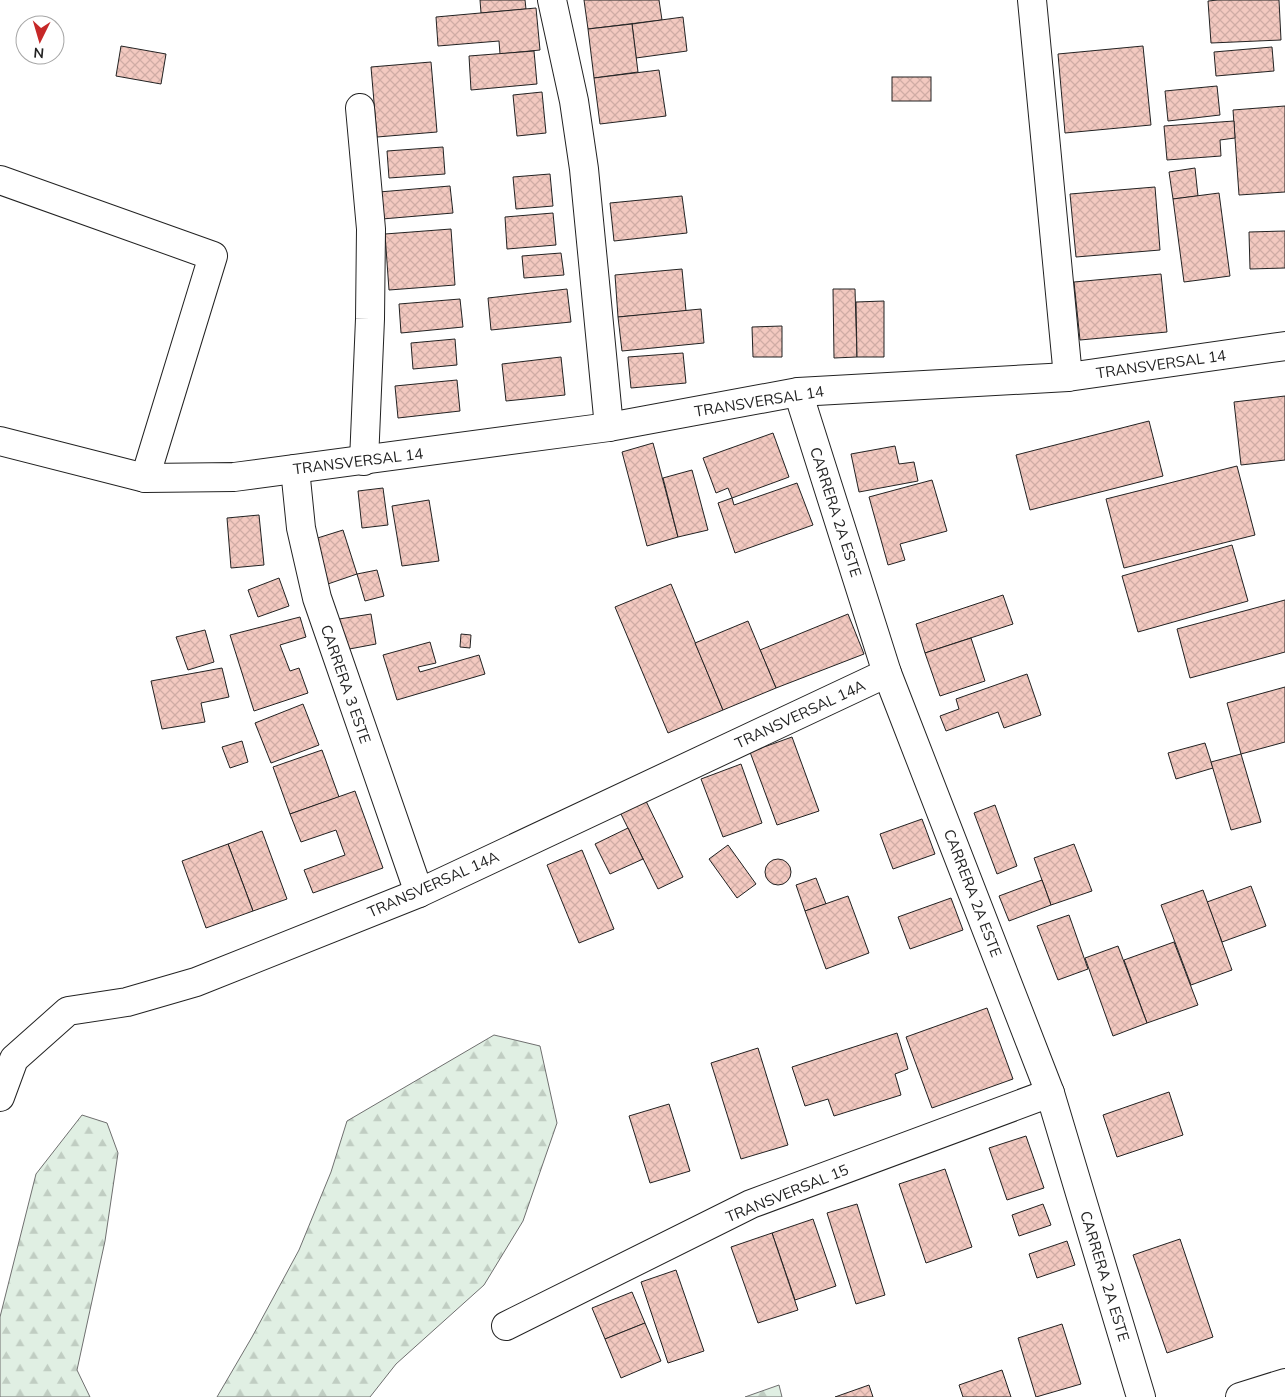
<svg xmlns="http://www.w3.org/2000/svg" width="1285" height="1397" font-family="Mulish,sans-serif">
<defs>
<pattern id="forest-firs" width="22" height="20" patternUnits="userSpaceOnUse" patternTransform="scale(1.25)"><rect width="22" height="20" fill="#e0efe3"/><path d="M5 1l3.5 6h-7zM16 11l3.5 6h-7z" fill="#c0cdc2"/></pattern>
<pattern id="building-cross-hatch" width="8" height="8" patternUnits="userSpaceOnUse" patternTransform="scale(1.25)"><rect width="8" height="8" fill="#f3c9c0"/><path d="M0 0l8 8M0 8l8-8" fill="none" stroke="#d0aca5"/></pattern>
</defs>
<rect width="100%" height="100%" fill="#fff"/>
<g fill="url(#forest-firs)" stroke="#6f6f6f">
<path d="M 494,1035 L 540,1046 L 557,1123 L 523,1221 L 484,1285 L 396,1364 L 370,1397 L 217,1397 L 252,1337 L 299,1250 L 331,1172 L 347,1121 Z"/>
<path d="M 82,1115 L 107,1123 L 118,1153 L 105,1241 L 77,1370 L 90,1397 L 0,1397 L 0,1317 L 36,1174 Z"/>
<path d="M 779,1385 L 782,1397 L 745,1397 Z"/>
</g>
<g fill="url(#building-cross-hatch)" stroke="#222">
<path d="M 480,0 L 525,0 L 526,9 L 481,13 Z"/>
<path d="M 584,0 L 659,0 L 662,20 L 588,29 Z"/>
<path d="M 1218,0 L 1279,0 L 1281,40 L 1211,43 L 1208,1 Z"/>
<path d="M 536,8 L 540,50 L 500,54 L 499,41 L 438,46 L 436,17 Z"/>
<path d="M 683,17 L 687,51 L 636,58 L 632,24 Z"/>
<path d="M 632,24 L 638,72 L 594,78 L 588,29 Z"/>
<path d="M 121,46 L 166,54 L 161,84 L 116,76 Z"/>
<path d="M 1143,46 L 1151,125 L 1065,133 L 1058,54 Z"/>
<path d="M 1272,47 L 1274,71 L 1216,76 L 1214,52 Z"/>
<path d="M 534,51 L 537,84 L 471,90 L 469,56 Z"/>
<path d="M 431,62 L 437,132 L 377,137 L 371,67 Z"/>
<path d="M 659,70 L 666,116 L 600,124 L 594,78 Z"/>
<rect x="892" y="77" width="39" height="24"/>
<path d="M 1217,86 L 1220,115 L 1168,121 L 1165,91 Z"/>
<path d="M 542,92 L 546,133 L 517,136 L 513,95 Z"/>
<path d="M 1285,106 L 1285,192 L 1239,195 L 1233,110 Z"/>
<path d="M 1234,121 L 1235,138 L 1220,140 L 1221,156 L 1167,160 L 1164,126 Z"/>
<path d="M 443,147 L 445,174 L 389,178 L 387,151 Z"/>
<path d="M 1195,168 L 1198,196 L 1173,199 L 1169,172 Z"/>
<path d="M 550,174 L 553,206 L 516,209 L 513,177 Z"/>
<path d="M 450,186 L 453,213 L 382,219 L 379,192 Z"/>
<path d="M 1155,187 L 1160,250 L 1076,257 L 1070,194 Z"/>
<path d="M 1219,193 L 1230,276 L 1184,282 L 1173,199 Z"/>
<path d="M 682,196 L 687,233 L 614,241 L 610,203 Z"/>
<path d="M 553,213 L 556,245 L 507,249 L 505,217 Z"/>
<path d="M 451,229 L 455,285 L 389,290 L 385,234 Z"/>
<path d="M 1285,231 L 1285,268 L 1250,269 L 1249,232 Z"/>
<path d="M 561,253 L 564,275 L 524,278 L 522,256 Z"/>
<path d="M 682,269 L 686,311 L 618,317 L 615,275 Z"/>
<path d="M 1161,274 L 1167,332 L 1080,340 L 1074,282 Z"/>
<path d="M 567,289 L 571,322 L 491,330 L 488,298 Z"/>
<path d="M 833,289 L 855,289 L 857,357 L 834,358 Z"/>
<path d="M 460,299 L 463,327 L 401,333 L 399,304 Z"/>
<path d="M 884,301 L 884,357 L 857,357 L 856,302 Z"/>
<path d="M 701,309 L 704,343 L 622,351 L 618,317 Z"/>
<path d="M 782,326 L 782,357 L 753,357 L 752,327 Z"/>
<path d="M 455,339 L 457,365 L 413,369 L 411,343 Z"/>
<path d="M 683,353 L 686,383 L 631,388 L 628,357 Z"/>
<path d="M 561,357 L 565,395 L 506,401 L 502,364 Z"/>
<path d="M 457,380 L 460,411 L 398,418 L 395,386 Z"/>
<path d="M 1285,396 L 1285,460 L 1241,465 L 1234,402 Z"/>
<path d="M 1149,421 L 1163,476 L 1030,510 L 1016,455 Z"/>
<path d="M 773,433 L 789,477 L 732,498 L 728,488 L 716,493 L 703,458 Z"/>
<path d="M 653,443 L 678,537 L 647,546 L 622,452 Z"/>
<path d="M 895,446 L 899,464 L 914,462 L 918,481 L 859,492 L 851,454 Z"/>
<path d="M 1237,466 L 1255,535 L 1124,568 L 1106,499 Z"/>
<path d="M 692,470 L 708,530 L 678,537 L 663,478 Z"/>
<path d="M 932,480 L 947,531 L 900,544 L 905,560 L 888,565 L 869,497 Z"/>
<path d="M 797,483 L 813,525 L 735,553 L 718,503 L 732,498 L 734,505 Z"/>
<path d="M 383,488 L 388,525 L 362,528 L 358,491 Z"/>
<path d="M 429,500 L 439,561 L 402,566 L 392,506 Z"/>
<path d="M 259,515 L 264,565 L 231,568 L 227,518 Z"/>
<path d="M 343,530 L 357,574 L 322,586 L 308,541 Z"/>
<path d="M 1232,545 L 1248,601 L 1138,632 L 1122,576 Z"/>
<path d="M 377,570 L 384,596 L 365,601 L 357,574 Z"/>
<path d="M 279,578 L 289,606 L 258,617 L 248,590 Z"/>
<path d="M 671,584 L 723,710 L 668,733 L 615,607 Z"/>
<path d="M 1003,595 L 1013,624 L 925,653 L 916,624 Z"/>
<path d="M 1285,600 L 1285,652 L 1190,678 L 1177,629 Z"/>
<path d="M 371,614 L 376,644 L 344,650 L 339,619 Z"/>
<path d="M 848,614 L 864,654 L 776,688 L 760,650 Z"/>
<path d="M 300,617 L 306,637 L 280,645 L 290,671 L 299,668 L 308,693 L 254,711 L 230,635 Z"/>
<path d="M 748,621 L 776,688 L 723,710 L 695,643 Z"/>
<path d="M 205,630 L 214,662 L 188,670 L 176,637 Z"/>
<path d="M 461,634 L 471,635 L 470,648 L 460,647 Z"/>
<path d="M 971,638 L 985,681 L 940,696 L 925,653 Z"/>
<path d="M 430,642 L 436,663 L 418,667 L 420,672 L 479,655 L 485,674 L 397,700 L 383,655 Z"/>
<path d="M 222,668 L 229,697 L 201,703 L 205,722 L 162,729 L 151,681 Z"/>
<path d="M 1027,674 L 1041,715 L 1004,728 L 998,712 L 946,731 L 940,716 L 959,709 L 956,699 Z"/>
<path d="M 1285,687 L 1285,742 L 1241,754 L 1227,703 Z"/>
<path d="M 303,704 L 319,745 L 271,763 L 255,723 Z"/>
<path d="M 792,737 L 819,811 L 777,825 L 750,752 Z"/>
<path d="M 242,741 L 248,762 L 230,768 L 222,747 Z"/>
<path d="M 1205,743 L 1213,768 L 1176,779 L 1168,753 Z"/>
<path d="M 322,750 L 339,797 L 290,814 L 273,767 Z"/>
<path d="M 1241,754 L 1261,822 L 1231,830 L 1211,762 Z"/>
<path d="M 741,764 L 762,823 L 723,837 L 701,779 Z"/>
<path d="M 355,791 L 383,868 L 313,893 L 304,870 L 345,855 L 336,830 L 301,842 L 290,814 Z"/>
<path d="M 645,799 L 683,877 L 658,889 L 620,812 Z"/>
<path d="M 995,805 L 1017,866 L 997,874 L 974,813 Z"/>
<path d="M 922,819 L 935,854 L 893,869 L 880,834 Z"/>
<path d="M 628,828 L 643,859 L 610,874 L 595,844 Z"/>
<path d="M 262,831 L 287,899 L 253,911 L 228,844 Z"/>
<path d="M 228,844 L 253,911 L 206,928 L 182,861 Z"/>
<path d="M 1074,844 L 1092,891 L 1051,905 L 1034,858 Z"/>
<path d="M 728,845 L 756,884 L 737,898 L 709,859 Z"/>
<path d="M 582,850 L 614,929 L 579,943 L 547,865 Z"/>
<circle cx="778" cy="872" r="13"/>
<path d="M 816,878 L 826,904 L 805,911 L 796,885 Z"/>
<path d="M 1042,880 L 1051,905 L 1009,921 L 999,896 Z"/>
<path d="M 1251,886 L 1266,926 L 1222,942 L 1207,902 Z"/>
<path d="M 1203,890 L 1232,970 L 1191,985 L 1161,905 Z"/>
<path d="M 848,896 L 869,953 L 826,969 L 805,911 Z"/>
<path d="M 951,898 L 963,930 L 910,949 L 898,917 Z"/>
<path d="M 1069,915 L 1088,969 L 1058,980 L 1037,926 Z"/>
<path d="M 1174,942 L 1198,1005 L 1147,1023 L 1124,960 Z"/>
<path d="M 1118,946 L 1147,1023 L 1113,1036 L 1085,958 Z"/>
<path d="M 987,1008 L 1013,1079 L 932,1108 L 906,1037 Z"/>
<path d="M 897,1033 L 908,1069 L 895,1074 L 901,1095 L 834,1116 L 828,1099 L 805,1106 L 792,1067 Z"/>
<path d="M 758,1048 L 788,1145 L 741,1159 L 711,1063 Z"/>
<path d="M 1169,1092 L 1183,1135 L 1117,1157 L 1103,1115 Z"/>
<path d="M 669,1104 L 690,1171 L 650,1183 L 629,1116 Z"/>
<path d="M 1026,1136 L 1044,1188 L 1007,1200 L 989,1148 Z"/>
<path d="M 945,1169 L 972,1247 L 926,1263 L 899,1184 Z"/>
<path d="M 857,1204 L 885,1295 L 856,1304 L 827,1213 Z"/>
<path d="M 1043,1204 L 1051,1225 L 1019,1236 L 1012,1215 Z"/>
<path d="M 813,1219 L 836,1286 L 795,1300 L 772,1233 Z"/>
<path d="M 772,1233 L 798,1310 L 758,1323 L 731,1247 Z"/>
<path d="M 1180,1239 L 1213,1337 L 1167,1353 L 1133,1255 Z"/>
<path d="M 1067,1241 L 1075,1265 L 1037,1278 L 1029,1254 Z"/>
<path d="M 676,1270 L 704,1351 L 668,1363 L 641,1282 Z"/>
<path d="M 632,1292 L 645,1323 L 605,1339 L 592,1308 Z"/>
<path d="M 645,1323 L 661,1361 L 621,1378 L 605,1339 Z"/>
<path d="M 1062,1324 L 1081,1384 L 1036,1397 L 1018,1338 Z"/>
<path d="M 1002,1370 L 1011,1397 L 963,1397 L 959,1385 Z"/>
<path d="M 869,1385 L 873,1397 L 835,1397 Z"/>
</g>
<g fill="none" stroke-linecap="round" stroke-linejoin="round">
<g stroke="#222" stroke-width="30">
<g id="minor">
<path d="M 552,0 L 574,101 L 584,169 L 609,427"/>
<path d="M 1032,0 L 1068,377"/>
<path d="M 360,108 L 371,229 L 370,319 L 364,461"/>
<path d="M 0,180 L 213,256 L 145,478"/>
<path d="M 798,392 L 887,673 L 1050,1093 L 1141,1397"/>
<path d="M 0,441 L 145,478 L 234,477 L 609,427 L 798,392 L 1068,377 L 1285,346"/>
<path d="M 295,469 L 301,528 L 317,598 L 419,893"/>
<path d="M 0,1097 L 14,1059 L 68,1011 L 127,1002 L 196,982 L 419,893 L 887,673"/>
<path d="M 506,1326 L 751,1204 L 1050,1093"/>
<path d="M 1240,1397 L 1285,1383"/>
</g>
</g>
<use href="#minor" stroke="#fff" stroke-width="28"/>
</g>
<g text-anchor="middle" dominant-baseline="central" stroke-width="4" stroke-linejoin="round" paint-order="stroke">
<g font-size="15" fill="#222" stroke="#fff">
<text transform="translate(1161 364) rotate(-8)">TRANSVERSAL 14</text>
<text transform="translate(759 401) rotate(-9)">TRANSVERSAL 14</text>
<text transform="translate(358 461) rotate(-7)">TRANSVERSAL 14</text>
<text transform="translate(836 512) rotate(72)">CARRERA 2A ESTE</text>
<text transform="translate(346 684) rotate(71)">CARRERA 3 ESTE</text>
<text transform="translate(800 714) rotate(-25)">TRANSVERSAL 14A</text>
<text transform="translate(433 884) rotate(-24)">TRANSVERSAL 14A</text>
<text transform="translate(973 893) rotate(69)">CARRERA 2A ESTE</text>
<text transform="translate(787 1193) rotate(-22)">TRANSVERSAL 15</text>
<text transform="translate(1105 1276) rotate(73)">CARRERA 2A ESTE</text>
</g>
</g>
<g transform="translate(40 40) rotate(185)"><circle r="24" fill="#ffffff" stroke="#a7a7a7"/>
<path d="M0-4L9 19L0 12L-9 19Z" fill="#c62828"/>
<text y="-8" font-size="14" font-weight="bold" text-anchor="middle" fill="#222222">N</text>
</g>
</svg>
